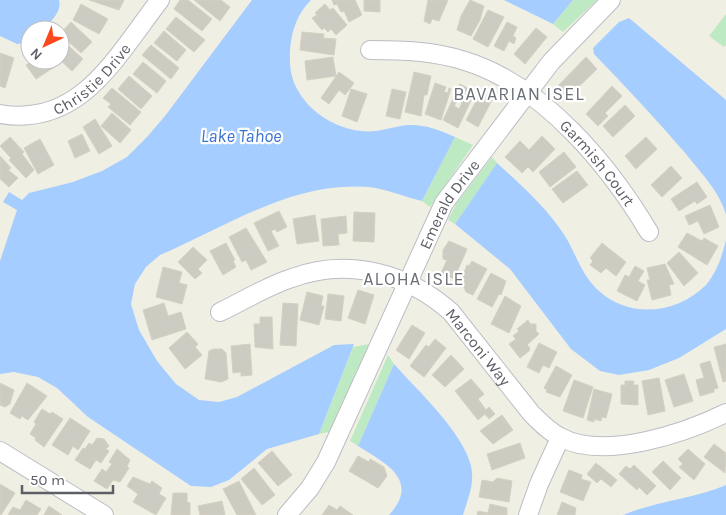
<svg xmlns="http://www.w3.org/2000/svg" width="726" height="515" font-family="Karla,sans-serif">
<rect width="100%" height="100%" fill="#f0efe4"/>
<g fill="#bdeac3">
<path d="M 573,0 L 597,0 L 563,32 L 553,24 Z"/>
<path d="M 726,14 L 726,45 L 724,47 L 709,36 Z"/>
<path d="M 455,137 L 473,145 L 430,207 L 422,201 Z"/>
<path d="M 492,157 L 497,163 L 455,224 L 448,220 L 456,204 Z"/>
<path d="M 369,344 L 329,432 L 319,434 L 353,347 Z"/>
<path d="M 388,355 L 394,364 L 358,446 L 350,441 Z"/>
</g>
<g fill="#a5cdff">
<path d="M 0,0 L 59,0 C 62,12 51,21 43,30 L 30,30 L 30,42 L 17,44 L 0,36 Z"/>
<path d="M 252,0 L 311,0 C 294,17 289,40 290,63 C 291,99 327,128 362,131 C 377,133 392,127 407,125 C 425,124 440,130 455,137 L 422,201 C 405,197 386,189 369,187 C 292,181 228,226 160,255 L 146,267 L 135,284 L 131,304 L 139,330 L 157,361 L 176,384 L 199,400 L 219,402 L 237,397 L 334,345 L 354,344 L 319,434 L 267,449 L 229,480 L 211,487 L 191,486 L 88,417 L 57,388 L 38,377 L 14,372 L 0,374 L 0,261 L 17,210 L 3,202 L 9,192 L 22,200 L 29,193 L 73,182 L 102,171 L 127,157 L 147,137 L 165,116 Z"/>
<path d="M 504,0 L 573,0 L 553,24 Z"/>
<path d="M 629,18 L 726,100 L 726,215 C 720,192 701,173 686,154 C 657,120 626,87 594,54 L 593,48 L 619,22 Z"/>
<path d="M 497,163 C 521,185 547,208 565,236 C 576,254 582,276 599,291 C 630,319 677,314 706,285 C 717,272 722,256 726,240 L 726,329 L 679,358 L 649,370 L 619,375 L 600,371 L 571,349 L 510,269 L 455,224 Z"/>
<path d="M 394,364 C 417,390 463,432 471,466 C 475,482 468,499 463,515 L 389,515 C 421,480 385,463 358,446 Z"/>
<path d="M 726,485 L 726,515 L 623,515 C 656,501 693,499 726,485 Z"/>
</g>
<g fill="#cdccc2" stroke="#d5d1c1" fill-rule="evenodd">
<path d="M 89,0 L 124,0 L 119,10 Z"/>
<path d="M 180,0 L 188,0 L 212,19 L 202,31 L 174,9 Z"/>
<path d="M 194,0 L 221,0 L 230,7 L 220,21 Z"/>
<path d="M 332,0 L 355,0 L 362,15 L 349,22 L 344,11 L 341,12 L 337,4 L 334,5 Z"/>
<path d="M 364,0 L 380,0 L 380,12 L 364,11 Z"/>
<path d="M 428,0 L 448,0 L 439,21 L 432,19 L 430,24 L 424,21 Z"/>
<path d="M 470,0 L 484,6 L 480,20 L 471,36 L 457,30 L 461,16 Z"/>
<path d="M 81,4 L 108,19 L 99,34 L 73,20 Z"/>
<path d="M 325,4 L 330,10 L 333,8 L 347,25 L 336,35 L 331,29 L 328,32 L 324,28 L 322,30 L 312,18 L 317,15 L 315,13 Z"/>
<path d="M 488,10 L 504,17 L 488,47 L 473,39 Z"/>
<path d="M 176,17 L 205,40 L 194,52 L 166,29 Z"/>
<path d="M 71,22 L 92,42 L 81,53 L 60,34 Z"/>
<path d="M 507,22 L 517,27 L 513,36 L 516,38 L 514,44 L 509,41 L 504,51 L 494,46 Z"/>
<path d="M 536,28 L 547,37 L 525,64 L 514,54 Z"/>
<path d="M 164,31 L 186,50 L 177,61 L 154,43 Z"/>
<path d="M 302,32 L 324,34 L 323,38 L 336,39 L 334,55 L 300,50 Z"/>
<path d="M 60,38 L 83,59 L 72,71 L 60,60 Z"/>
<path d="M 151,45 L 179,68 L 171,79 L 142,55 Z"/>
<path d="M 0,53 L 14,58 L 5,88 L 0,86 Z"/>
<path d="M 333,57 L 336,76 L 307,80 L 305,61 Z"/>
<path d="M 586,57 L 597,69 L 567,98 L 557,87 Z"/>
<path d="M 34,60 L 44,60 L 47,64 L 52,61 L 56,66 L 36,79 L 26,65 Z"/>
<path d="M 143,62 L 166,81 L 157,93 L 133,74 Z"/>
<path d="M 339,72 L 354,83 L 345,95 L 339,90 L 329,104 L 321,98 Z"/>
<path d="M 414,72 L 431,76 L 427,95 L 424,95 L 421,116 L 405,112 Z"/>
<path d="M 129,76 L 152,96 L 141,109 L 118,89 Z"/>
<path d="M 435,83 L 446,87 L 444,92 L 448,93 L 449,88 L 451,89 L 441,120 L 425,114 Z"/>
<path d="M 460,84 L 475,92 L 458,128 L 443,120 ZM 458,100 L 462,103 L 459,109 L 454,106 Z"/>
<path d="M 612,86 L 622,96 L 605,113 L 608,116 L 598,126 L 586,114 Z"/>
<path d="M 112,88 L 141,112 L 130,125 L 108,107 L 111,104 L 103,98 Z"/>
<path d="M 351,89 L 367,94 L 357,122 L 342,116 Z"/>
<path d="M 392,89 L 406,92 L 400,119 L 386,116 Z"/>
<path d="M 482,90 L 494,96 L 478,127 L 466,120 Z"/>
<path d="M 625,105 L 635,116 L 613,137 L 603,126 Z"/>
<path d="M 112,113 L 131,130 L 120,143 L 101,126 Z"/>
<path d="M 95,119 L 112,146 L 99,154 L 83,127 Z"/>
<path d="M 82,134 L 90,151 L 75,158 L 68,141 Z"/>
<path d="M 542,136 L 555,149 L 533,172 L 528,167 L 522,173 L 505,157 L 520,141 L 529,150 Z"/>
<path d="M 10,137 L 24,152 L 22,154 L 34,170 L 26,178 L 9,160 L 11,158 L 0,146 Z"/>
<path d="M 646,137 L 657,149 L 636,169 L 625,156 Z"/>
<path d="M 40,139 L 54,165 L 38,174 L 24,148 Z"/>
<path d="M 564,152 L 576,167 L 550,187 L 539,172 Z"/>
<path d="M 0,156 L 11,168 L 8,170 L 18,178 L 9,187 L 0,179 Z"/>
<path d="M 671,166 L 682,178 L 662,197 L 651,185 Z"/>
<path d="M 577,171 L 588,185 L 563,203 L 552,189 Z"/>
<path d="M 697,182 L 707,197 L 697,204 L 695,201 L 679,211 L 671,199 Z"/>
<path d="M 710,205 L 719,227 L 704,234 L 698,221 L 689,225 L 685,216 Z"/>
<path d="M 279,211 L 287,227 L 277,232 L 275,229 L 271,231 L 279,246 L 268,251 L 254,223 Z"/>
<path d="M 354,212 L 375,213 L 374,242 L 353,241 Z"/>
<path d="M 315,215 L 319,241 L 297,244 L 293,219 Z"/>
<path d="M 346,216 L 347,233 L 338,234 L 339,245 L 323,246 L 321,219 Z"/>
<path d="M 246,228 L 267,262 L 251,270 L 246,260 L 242,262 L 229,237 Z"/>
<path d="M 687,233 L 702,241 L 704,238 L 718,246 L 707,265 L 678,247 Z"/>
<path d="M 449,241 L 467,249 L 454,279 L 441,273 L 447,260 L 443,259 L 443,250 Z"/>
<path d="M 226,243 L 235,260 L 233,261 L 236,267 L 223,275 L 210,251 Z"/>
<path d="M 602,243 L 626,262 L 616,276 L 606,268 L 601,273 L 590,265 L 593,261 L 590,258 Z"/>
<path d="M 193,247 L 207,260 L 198,269 L 202,273 L 195,279 L 178,262 Z"/>
<path d="M 679,252 L 698,273 L 684,286 L 667,263 Z"/>
<path d="M 472,261 L 487,269 L 473,295 L 466,292 L 461,280 L 467,265 L 469,266 Z"/>
<path d="M 665,264 L 674,284 L 669,285 L 671,295 L 652,300 L 647,280 L 650,280 L 647,268 Z"/>
<path d="M 635,266 L 644,271 L 638,281 L 645,285 L 637,301 L 617,291 L 625,275 L 629,277 Z"/>
<path d="M 163,267 L 182,272 L 179,283 L 187,285 L 182,304 L 156,297 Z"/>
<path d="M 491,273 L 506,281 L 501,295 L 499,294 L 492,307 L 477,299 Z"/>
<path d="M 358,290 L 374,295 L 365,324 L 348,318 Z"/>
<path d="M 307,292 L 323,296 L 321,306 L 324,306 L 319,325 L 300,320 Z"/>
<path d="M 328,294 L 344,296 L 341,321 L 325,319 Z"/>
<path d="M 505,296 L 521,306 L 509,333 L 491,324 Z"/>
<path d="M 164,303 L 168,316 L 181,312 L 186,329 L 152,340 L 143,310 Z"/>
<path d="M 283,303 L 298,304 L 296,346 L 280,345 Z"/>
<path d="M 260,317 L 272,317 L 273,349 L 255,347 L 254,324 L 260,324 Z"/>
<path d="M 528,320 L 530,324 L 536,324 L 536,331 L 539,334 L 527,345 L 530,348 L 529,351 L 520,358 L 509,344 L 516,339 L 513,336 L 519,331 L 517,329 Z"/>
<path d="M 412,325 L 425,333 L 409,359 L 396,350 Z"/>
<path d="M 187,332 L 198,344 L 195,347 L 202,355 L 185,369 L 169,348 Z"/>
<path d="M 435,339 L 446,348 L 424,377 L 410,366 L 426,345 L 429,347 Z"/>
<path d="M 539,343 L 557,352 L 549,368 L 543,365 L 539,373 L 527,367 Z"/>
<path d="M 250,344 L 252,375 L 241,376 L 241,372 L 233,373 L 231,346 Z"/>
<path d="M 726,344 L 726,381 L 723,382 L 714,347 Z"/>
<path d="M 214,349 L 222,349 L 226,353 L 228,379 L 221,382 L 205,379 L 209,351 Z"/>
<path d="M 451,355 L 464,369 L 445,387 L 432,375 Z"/>
<path d="M 710,361 L 718,388 L 714,389 L 714,392 L 700,396 L 696,380 L 704,378 L 700,364 Z"/>
<path d="M 556,366 L 572,375 L 560,397 L 546,392 L 547,390 L 544,388 Z"/>
<path d="M 684,374 L 693,401 L 674,407 L 665,380 Z"/>
<path d="M 659,378 L 665,411 L 648,415 L 642,381 Z"/>
<path d="M 471,379 L 484,394 L 478,399 L 486,410 L 489,407 L 495,414 L 489,419 L 485,414 L 478,420 L 455,391 Z"/>
<path d="M 574,380 L 593,387 L 583,418 L 563,411 Z"/>
<path d="M 625,381 L 634,381 L 633,385 L 638,385 L 638,405 L 621,404 L 621,385 L 625,385 Z"/>
<path d="M 0,383 L 14,390 L 10,404 L 5,407 L 0,405 Z"/>
<path d="M 27,383 L 47,396 L 28,420 L 22,416 L 20,419 L 10,413 Z"/>
<path d="M 594,389 L 612,394 L 606,418 L 602,417 L 601,421 L 594,419 L 594,422 L 587,420 Z"/>
<path d="M 42,409 L 50,414 L 52,412 L 63,419 L 44,447 L 35,440 L 36,438 L 30,434 L 36,424 L 34,422 Z"/>
<path d="M 502,415 L 513,430 L 493,444 L 480,431 Z"/>
<path d="M 70,418 L 90,431 L 78,450 L 73,446 L 68,455 L 52,445 Z"/>
<path d="M 97,438 L 104,439 L 109,446 L 106,449 L 109,451 L 101,463 L 96,460 L 90,469 L 75,460 L 83,448 L 85,449 L 89,443 L 92,445 Z"/>
<path d="M 520,443 L 525,458 L 492,470 L 487,454 Z"/>
<path d="M 714,444 L 726,453 L 725,473 L 704,457 Z"/>
<path d="M 117,449 L 130,460 L 127,466 L 129,468 L 120,482 L 113,480 L 107,489 L 94,481 L 102,469 L 106,472 L 112,464 L 109,462 Z"/>
<path d="M 688,449 L 705,464 L 694,480 L 679,467 L 683,464 L 678,459 Z"/>
<path d="M 272,451 L 292,475 L 278,486 L 258,463 Z"/>
<path d="M 358,456 L 369,462 L 370,459 L 384,467 L 387,476 L 378,488 L 349,471 Z"/>
<path d="M 663,461 L 681,478 L 670,490 L 652,472 Z"/>
<path d="M 596,463 L 617,480 L 611,487 L 601,479 L 597,483 L 587,474 Z"/>
<path d="M 634,465 L 656,486 L 647,495 L 639,487 L 637,490 L 619,474 L 626,466 L 630,469 Z"/>
<path d="M 254,468 L 275,495 L 262,505 L 241,479 Z"/>
<path d="M 569,470 L 582,475 L 581,479 L 591,482 L 583,501 L 560,492 Z"/>
<path d="M 133,477 L 150,484 L 152,481 L 162,488 L 159,494 L 166,498 L 156,515 L 133,502 L 138,494 L 127,486 Z"/>
<path d="M 497,478 L 512,481 L 509,502 L 479,497 L 482,480 L 493,482 Z"/>
<path d="M 239,481 L 256,515 L 237,515 L 223,489 Z"/>
<path d="M 0,484 L 15,493 L 1,515 L 0,515 Z"/>
<path d="M 173,493 L 187,493 L 187,502 L 190,503 L 190,515 L 171,515 Z"/>
<path d="M 26,500 L 41,509 L 37,515 L 8,515 L 13,507 L 20,510 Z"/>
<path d="M 222,501 L 225,515 L 200,515 L 198,506 Z"/>
<path d="M 562,502 L 576,508 L 575,515 L 557,515 Z"/>
<path d="M 490,504 L 507,508 L 507,515 L 477,515 L 478,511 L 488,513 Z"/>
<path d="M 329,505 L 337,510 L 340,506 L 353,515 L 322,515 Z"/>
<path d="M 49,506 L 62,515 L 44,515 Z"/>
</g>
<g fill="none" stroke-linecap="round" stroke-linejoin="round">
<g stroke="#bbbdc4" stroke-width="20">
<g id="minor">
<path id="s1" d="M 370,50 C 403,50 434,51 465,61 C 543,85 609,165 649,232"/>
<path id="s2" d="M 0,114 C 81,128 117,55 160,0"/>
<path id="s3" d="M 220,312 C 243,301 267,286 292,278 C 348,257 407,273 451,312 L 531,413 C 540,422 548,431 560,437 C 604,461 685,433 726,413"/>
<path d="M 0,451 L 104,515"/>
<path id="s4" d="M 287,515 L 310,488 L 326,462 L 444,203 L 551,62 L 611,0"/>
<path d="M 528,515 L 539,484 L 560,438"/>
</g>
</g>
<use href="#minor" stroke="#fff" stroke-width="18"/>
</g>
<g text-anchor="middle" dominant-baseline="central" stroke-width="4.5" stroke-linejoin="round" paint-order="stroke">
<g font-size="16" fill="#5c5f66" stroke="#fff">
<text stroke="none"><textPath href="#s2" startOffset="104">Christie Drive</textPath></text>
<text stroke="none"><textPath href="#s1" startOffset="266">Garmish Court</textPath></text>
<text stroke="none"><textPath href="#s4" startOffset="352">Emerald Drive</textPath></text>
<text stroke="none"><textPath href="#s3" startOffset="295">Marconi Way</textPath></text>
</g>
<g font-size="18" letter-spacing="1" fill="#6c7178" stroke="#fff">
<text x="519" y="94">BAVARIAN ISEL</text>
<text x="414" y="279">ALOHA ISLE</text>
</g>
<g font-size="18" font-style="italic" fill="#3a72d0" stroke="#fff">
<text x="241" y="136">Lake Tahoe</text>
</g>
</g>
<g transform="translate(45 45) rotate(224)"><circle r="24" fill="#ffffff" stroke="#bebfc2"/>
<path d="M0-4L9 19L0 12L-9 19Z" fill="#fb481e"/>
<text y="-8" font-size="14" font-weight="bold" text-anchor="middle" fill="#5c5f66">N</text>
</g>
<path d="M22 485v8h91v-8" fill="none" stroke="#5c5f66" stroke-width="2.5"/>
<text x="30" y="485" font-size="15" fill="#5c5f66" stroke="#ffffff" stroke-width="4" paint-order="stroke">50 m</text>
</svg>
